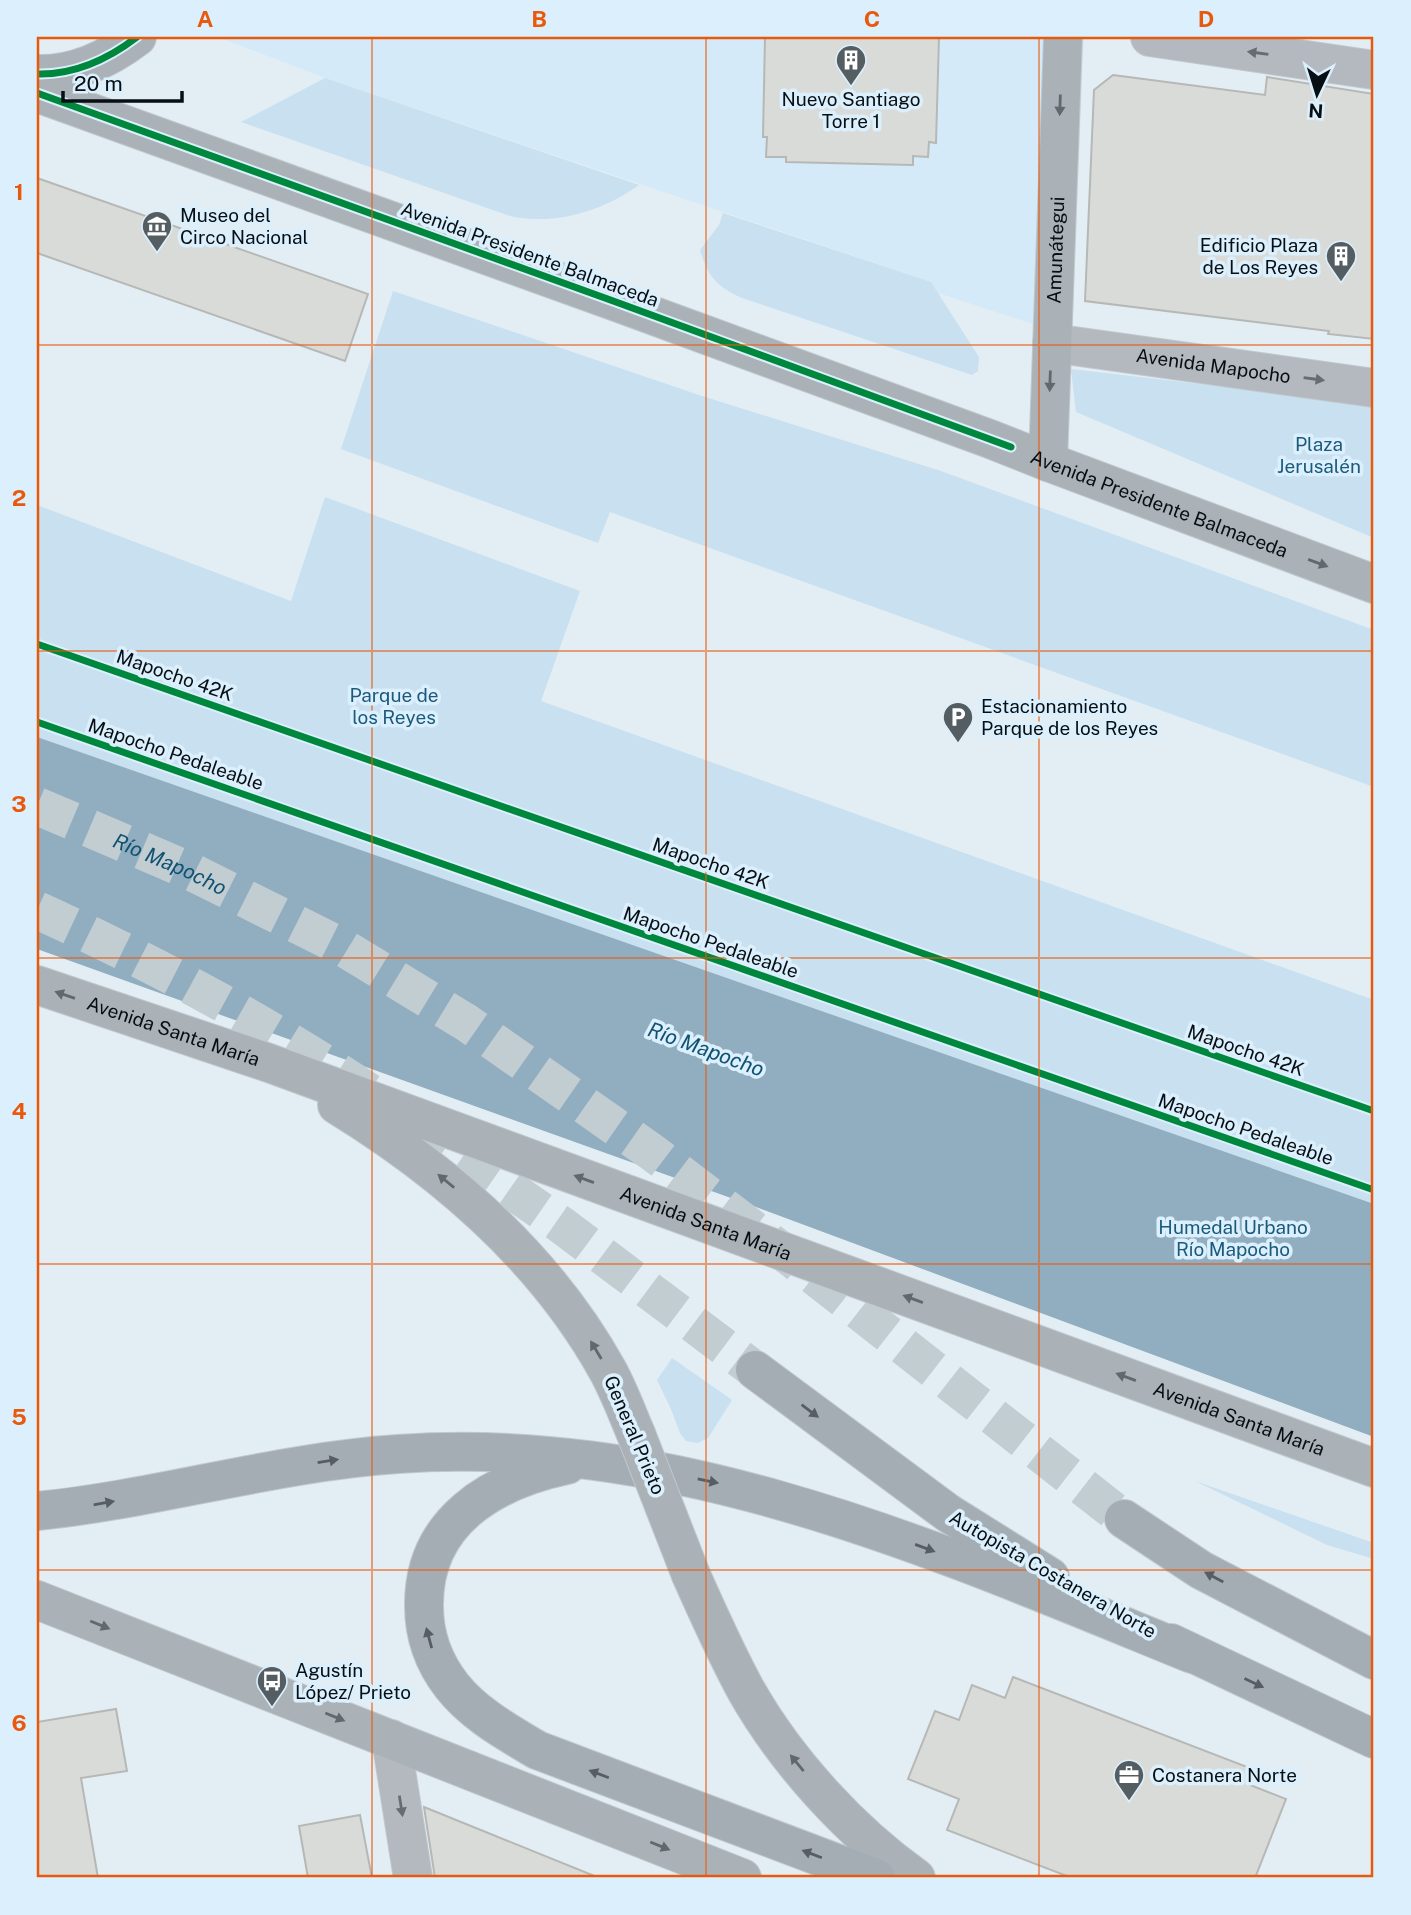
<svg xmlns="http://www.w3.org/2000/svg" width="1411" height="1915" font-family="'Public Sans',sans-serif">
<rect width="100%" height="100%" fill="#e3eef4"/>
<path fill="#d4eaf8" d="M 218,37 L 1084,37 L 1072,337 L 938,293 L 931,282 L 325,78 Z"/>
<g fill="#c8e0f0">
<path d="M 325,78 L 639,185 C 603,211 554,226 510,216 L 241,122 Z"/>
<path d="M 723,213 L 931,282 L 979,357 L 978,371 L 972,375 L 742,298 C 717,287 708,277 700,250 L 719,225 Z"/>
<path d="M 393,291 L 699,395 L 941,471 L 1374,630 L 1374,787 L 610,512 L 598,543 L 341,449 Z"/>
<path d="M 1071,369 L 1374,404 L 1374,538 L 1076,412 Z"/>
<path d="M 325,497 L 580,591 L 541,701 L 1374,1000 L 1374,1431 L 814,1224 L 37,945 L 37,505 L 291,601 Z"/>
<path d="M 672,1358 L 732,1400 L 708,1438 L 698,1443 L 686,1441 L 680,1433 L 671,1409 L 657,1380 Z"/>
<path d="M 1195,1481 L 1374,1543 L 1374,1559 L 1327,1545 Z"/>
</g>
<path fill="#91aec0" d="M 37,737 L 1374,1204 L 1374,1437 L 756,1207 L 37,949 Z"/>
<g fill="#d9dbd9" stroke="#b6b8b6" stroke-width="2">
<path d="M 765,37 L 939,37 L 936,143 L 929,142 L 928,157 L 913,156 L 913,165 L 786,162 L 786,157 L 766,157 L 767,137 L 763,137 Z"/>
<path d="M 1113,75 L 1265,95 L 1267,77 L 1374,94 L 1374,339 L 1328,334 L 1329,331 L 1085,301 L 1094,90 Z"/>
<path d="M 37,178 L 368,294 L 345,361 L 37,253 Z"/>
<path d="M 1013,1677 L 1255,1770 L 1250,1785 L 1286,1799 L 1255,1878 L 1072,1878 L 947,1830 L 959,1799 L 908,1779 L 935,1711 L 959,1720 L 972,1685 L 1005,1698 Z"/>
<path d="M 116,1709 L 127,1771 L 81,1778 L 98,1878 L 37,1878 L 37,1722 Z"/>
<path d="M 424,1807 L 597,1877 L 597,1878 L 435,1878 Z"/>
<path d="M 360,1815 L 372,1878 L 308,1878 L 299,1826 Z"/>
</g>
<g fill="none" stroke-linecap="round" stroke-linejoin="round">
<g stroke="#c2cdd2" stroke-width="38" stroke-dasharray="38 19" stroke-linecap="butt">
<path id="s1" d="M 37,806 L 190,871 L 344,948 L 467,1023 L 653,1153 L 795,1261 L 1124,1519"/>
<path d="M 37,910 C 151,962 264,1022 369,1092"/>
<path d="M 416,1124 L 560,1224 L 755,1370"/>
</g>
<g stroke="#c1c9ce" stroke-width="40">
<g id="minor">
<path d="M 1150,37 L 1374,70"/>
<path id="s2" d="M 1052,343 L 1374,388"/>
<path d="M 391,1739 L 413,1878"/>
</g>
</g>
<g stroke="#c1c9ce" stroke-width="40">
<g id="major">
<path d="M 37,74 C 75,75 107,60 137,37"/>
<path id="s3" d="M 37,93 L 616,302 L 990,439 L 1048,462 L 1374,584"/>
<path id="s4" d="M 1048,462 L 1063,37"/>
<path id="s5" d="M 37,985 L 269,1063 L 1374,1468"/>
<path d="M 337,1105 C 446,1172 545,1257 608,1371 C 619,1391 627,1413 636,1434"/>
<path d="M 691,1575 C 709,1615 726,1654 747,1692 C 787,1762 850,1831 916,1878"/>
<path d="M 37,1600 L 742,1878"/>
</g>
</g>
<g stroke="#c1c9ce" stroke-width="40">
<g id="highway">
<path d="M 755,1370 L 948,1513 L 1050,1577"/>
<path d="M 567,1465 C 492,1481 423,1521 424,1606 C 424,1635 434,1663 452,1686 C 474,1714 507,1732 537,1750 L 876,1878"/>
<path d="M 37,1511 C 158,1499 276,1462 398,1454 C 678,1434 939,1551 1192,1654"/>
<path d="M 1124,1519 L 1201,1570 L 1374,1660"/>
<path d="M 1171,1643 L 1374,1739"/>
</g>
</g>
<use href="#minor" stroke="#b3b9be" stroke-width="38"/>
<use href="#major" stroke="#aab2b8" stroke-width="38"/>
<use href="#highway" stroke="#a4adb3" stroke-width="38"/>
<g stroke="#c1c9ce" stroke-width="40" stroke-linecap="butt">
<path id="major-bridge" d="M 636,1434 L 691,1575"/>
</g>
<use href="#major-bridge" stroke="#aab2b8" stroke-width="38"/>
<g stroke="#dbeffc" stroke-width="11">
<g id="cycleway">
<path d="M 37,74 C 75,75 107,60 137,37"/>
<path d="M 37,93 L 616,302 L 1011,447"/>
<path d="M 37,644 L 1374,1111"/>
<path d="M 37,722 L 1374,1190"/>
</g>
</g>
<use href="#cycleway" stroke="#00873e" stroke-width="7"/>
</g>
<defs><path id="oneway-solid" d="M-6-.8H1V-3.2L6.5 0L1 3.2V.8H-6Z" transform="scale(1.75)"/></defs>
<g fill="#666c72">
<use href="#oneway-solid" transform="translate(1258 53) rotate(-172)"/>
<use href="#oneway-solid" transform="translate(1314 379) rotate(8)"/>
<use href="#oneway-solid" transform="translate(401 1806) rotate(81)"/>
</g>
<g fill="#61696e">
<use href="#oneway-solid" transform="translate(1060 105) rotate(92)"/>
<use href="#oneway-solid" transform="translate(1050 381) rotate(92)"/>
<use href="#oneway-solid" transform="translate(1318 563) rotate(20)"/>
<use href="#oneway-solid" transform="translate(65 995) rotate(-161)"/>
<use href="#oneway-solid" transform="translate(584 1179) rotate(-160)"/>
<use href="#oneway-solid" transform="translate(446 1181) rotate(-141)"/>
<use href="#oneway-solid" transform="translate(913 1299) rotate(-160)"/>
<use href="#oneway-solid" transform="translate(596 1350) rotate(-121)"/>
<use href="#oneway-solid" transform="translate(1126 1377) rotate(-160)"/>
<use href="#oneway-solid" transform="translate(100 1625) rotate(22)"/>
<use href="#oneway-solid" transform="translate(335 1717) rotate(22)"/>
<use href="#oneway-solid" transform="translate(797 1763) rotate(-129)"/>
<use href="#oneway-solid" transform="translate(660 1846) rotate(22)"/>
</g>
<g fill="#565e64">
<use href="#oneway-solid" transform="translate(810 1411) rotate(37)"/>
<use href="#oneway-solid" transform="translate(328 1461) rotate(-9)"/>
<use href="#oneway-solid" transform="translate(708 1481) rotate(11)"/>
<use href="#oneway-solid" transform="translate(104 1503) rotate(-10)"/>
<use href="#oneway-solid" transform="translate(925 1548) rotate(20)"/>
<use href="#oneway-solid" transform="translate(1214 1577) rotate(-152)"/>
<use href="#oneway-solid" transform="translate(429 1638) rotate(-105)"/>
<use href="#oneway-solid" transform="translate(1254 1683) rotate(25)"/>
<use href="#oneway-solid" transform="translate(599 1774) rotate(-159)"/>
<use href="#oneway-solid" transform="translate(812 1854) rotate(-159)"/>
</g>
<path fill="none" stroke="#e8590c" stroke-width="2" stroke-opacity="0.55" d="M 372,37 L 372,1878M 706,37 L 706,1878M 1039,37 L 1039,1878M 37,345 L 1374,345M 37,651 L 1374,651M 37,958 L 1374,958M 37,1264 L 1374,1264M 37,1570 L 1374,1570"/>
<defs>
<g id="building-pin" transform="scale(1.575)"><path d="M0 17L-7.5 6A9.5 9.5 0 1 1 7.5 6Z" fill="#545d62" stroke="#dbeffc"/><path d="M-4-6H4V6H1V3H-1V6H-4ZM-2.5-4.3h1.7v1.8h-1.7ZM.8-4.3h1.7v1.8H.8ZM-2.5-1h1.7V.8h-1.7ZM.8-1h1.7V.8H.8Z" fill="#fff"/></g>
<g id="museum-pin" transform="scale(1.575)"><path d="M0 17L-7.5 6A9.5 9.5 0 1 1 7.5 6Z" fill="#545d62" stroke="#dbeffc"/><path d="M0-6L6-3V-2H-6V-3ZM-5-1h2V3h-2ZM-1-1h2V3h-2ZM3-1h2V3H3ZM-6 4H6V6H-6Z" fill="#fff"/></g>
<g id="parking-pin" transform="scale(1.575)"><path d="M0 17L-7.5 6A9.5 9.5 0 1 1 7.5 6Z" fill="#545d62" stroke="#dbeffc"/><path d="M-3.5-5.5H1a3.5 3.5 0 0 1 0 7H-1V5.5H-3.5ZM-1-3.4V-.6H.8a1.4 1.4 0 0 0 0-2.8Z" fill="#fff"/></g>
<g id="bus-pin" transform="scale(1.575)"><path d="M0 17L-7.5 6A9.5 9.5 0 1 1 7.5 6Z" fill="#545d62" stroke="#dbeffc"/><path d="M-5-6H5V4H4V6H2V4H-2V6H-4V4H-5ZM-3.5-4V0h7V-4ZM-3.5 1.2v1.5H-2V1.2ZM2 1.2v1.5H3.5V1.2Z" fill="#fff"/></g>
<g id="office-pin" transform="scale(1.575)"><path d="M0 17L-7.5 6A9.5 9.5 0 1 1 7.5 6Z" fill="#545d62" stroke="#dbeffc"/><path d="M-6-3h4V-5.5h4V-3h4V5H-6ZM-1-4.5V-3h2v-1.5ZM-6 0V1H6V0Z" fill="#fff"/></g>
</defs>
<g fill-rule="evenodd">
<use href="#building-pin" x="851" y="60"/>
<use href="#museum-pin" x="157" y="226"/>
<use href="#building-pin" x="1341" y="256"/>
<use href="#parking-pin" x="958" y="717"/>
<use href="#bus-pin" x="272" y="1681"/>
<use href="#office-pin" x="1129" y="1775"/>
</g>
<g text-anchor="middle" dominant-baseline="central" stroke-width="7" stroke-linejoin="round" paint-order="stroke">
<g font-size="19" fill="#070f14" stroke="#dbeffc" text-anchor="start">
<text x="851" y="99" text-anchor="middle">Nuevo Santiago<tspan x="851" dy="22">Torre 1</tspan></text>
<text x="180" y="215">Museo del<tspan x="180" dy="22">Circo Nacional</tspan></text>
<text x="1318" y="245" text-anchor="end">Edificio Plaza<tspan x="1318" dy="22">de Los Reyes</tspan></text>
<text x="981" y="706">Estacionamiento<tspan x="981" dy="22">Parque de los Reyes</tspan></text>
<text x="295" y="1670">Agustín<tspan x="295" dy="22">López/ Prieto</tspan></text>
<text x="1152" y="1775">Costanera Norte</text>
</g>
<g font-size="19" fill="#070f14" stroke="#dbeffc">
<text stroke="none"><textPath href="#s4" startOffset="212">Amunátegui</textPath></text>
<text transform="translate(530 254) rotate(20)">Avenida Presidente Balmaceda</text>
<text stroke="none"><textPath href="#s2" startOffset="163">Avenida Mapocho</textPath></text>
<text stroke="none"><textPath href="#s3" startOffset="1195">Avenida Presidente Balmaceda</textPath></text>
<text transform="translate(175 675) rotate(19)">Mapocho 42K</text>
<text transform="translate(176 754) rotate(19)">Mapocho Pedaleable</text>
<text transform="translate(711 863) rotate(19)">Mapocho 42K</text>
<text transform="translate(711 942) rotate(19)">Mapocho Pedaleable</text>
<text stroke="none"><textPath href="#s5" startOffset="144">Avenida Santa María</textPath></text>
<text transform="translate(1246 1050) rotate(19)">Mapocho 42K</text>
<text transform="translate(1246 1129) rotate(19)">Mapocho Pedaleable</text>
<text stroke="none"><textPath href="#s5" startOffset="710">Avenida Santa María</textPath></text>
<text stroke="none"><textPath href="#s5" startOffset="1278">Avenida Santa María</textPath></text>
<text transform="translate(635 1435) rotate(67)">General Prieto</text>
<text transform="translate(1053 1574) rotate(30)">Autopista Costanera Norte</text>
</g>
<g font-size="19" fill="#1c5a7b" stroke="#dbeffc">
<text x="1319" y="444">Plaza<tspan x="1319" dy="22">Jerusalén</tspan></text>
<text x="394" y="695">Parque de<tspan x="394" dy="22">los Reyes</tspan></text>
<text x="1233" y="1227">Humedal Urbano<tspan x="1233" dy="22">Río Mapocho</tspan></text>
</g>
<g font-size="21" font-style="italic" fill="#115273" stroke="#dbeffc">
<text stroke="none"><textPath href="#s1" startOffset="145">Río Mapocho</textPath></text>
<text transform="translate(706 1049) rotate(20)">Río Mapocho</text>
</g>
</g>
<rect width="1411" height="1915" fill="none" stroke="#dbeffc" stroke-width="77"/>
<g transform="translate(1317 94) rotate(184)" stroke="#dbeffc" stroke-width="5" paint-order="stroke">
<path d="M0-5L12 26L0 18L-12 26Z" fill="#070f14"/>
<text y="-10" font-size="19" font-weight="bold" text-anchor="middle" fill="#070f14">N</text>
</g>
<path d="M63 91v10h119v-10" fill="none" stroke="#070f14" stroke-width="3.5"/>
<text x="74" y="91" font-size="21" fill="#070f14" stroke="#dbeffc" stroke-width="5" paint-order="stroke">20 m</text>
<rect x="38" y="38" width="1334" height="1838" fill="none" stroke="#e8590c" stroke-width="2.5"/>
<g font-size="23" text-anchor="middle" font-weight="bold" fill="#e8590c">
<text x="205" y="27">A</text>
<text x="539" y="27">B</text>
<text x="872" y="27">C</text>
<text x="1206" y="27">D</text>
<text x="19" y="200">1</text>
<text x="19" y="506">2</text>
<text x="19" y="812">3</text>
<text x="19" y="1119">4</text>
<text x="19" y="1425">5</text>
<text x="19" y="1731">6</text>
</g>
</svg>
